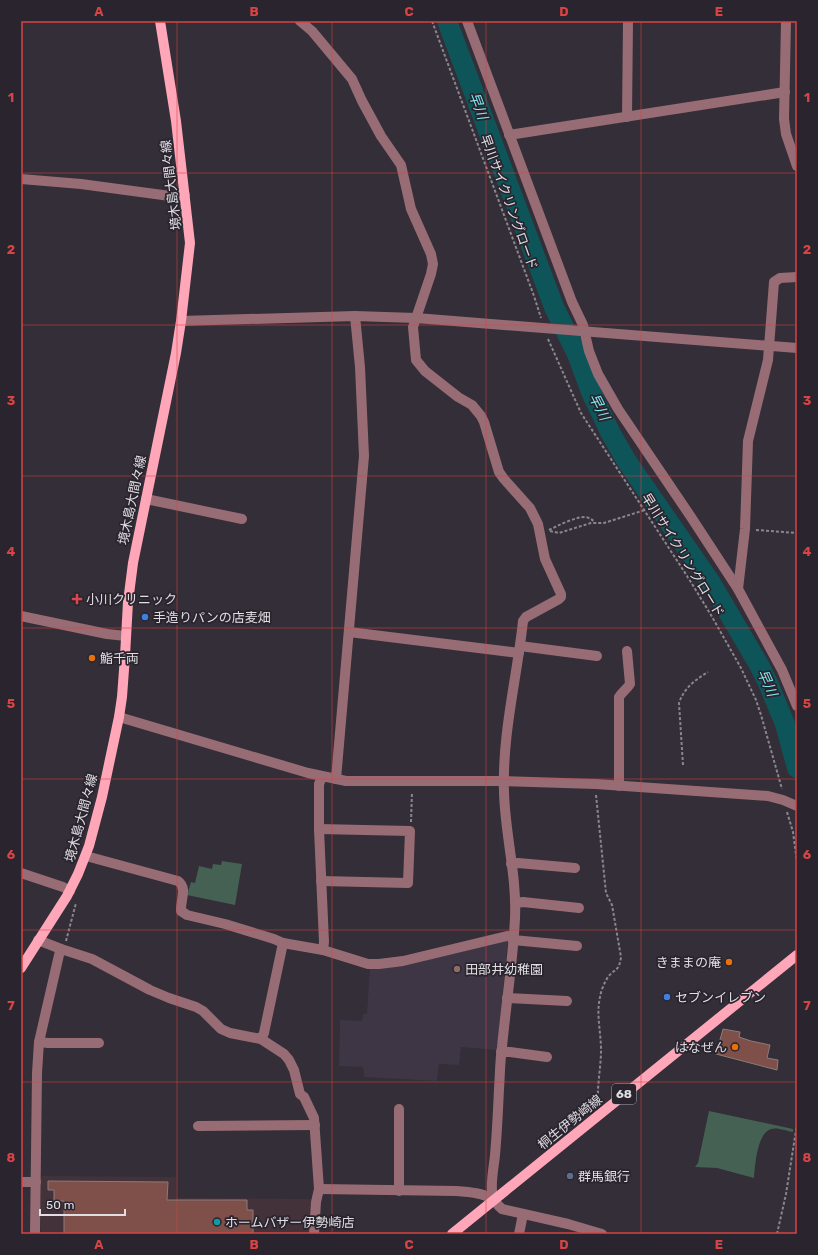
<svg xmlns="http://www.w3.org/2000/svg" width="818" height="1255" font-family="Rubik,'Noto Sans JP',sans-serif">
<rect width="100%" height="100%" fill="#332e37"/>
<path fill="#44323b" d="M 44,1176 L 176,1177 L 176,1198 L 311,1199 L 309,1234 L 41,1234 L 41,1177 Z"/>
<path fill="#3e3645" d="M 508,940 L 497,1050 L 461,1047 L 459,1065 L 439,1064 L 437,1081 L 364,1077 L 363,1067 L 339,1066 L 340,1020 L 362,1021 L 363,1014 L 367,1014 L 370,967 Z"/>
<g fill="#456153">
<path d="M 222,861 L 242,864 L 235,905 L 187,895 L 191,882 L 195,883 L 199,866 L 212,869 L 213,864 L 221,865 Z"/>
<path d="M 709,1111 L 793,1129 L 793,1132 C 787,1131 777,1127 771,1129 C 757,1133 755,1166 754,1178 L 717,1168 L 695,1167 L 698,1163 Z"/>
</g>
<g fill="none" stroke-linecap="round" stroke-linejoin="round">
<path stroke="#0e555a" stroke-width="20" d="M 447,21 L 554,307 L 577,354 L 591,392 L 610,432 L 626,460 L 711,583 L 759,665 L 768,683 L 785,724 L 797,768"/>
</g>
<g fill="#7f4f4a" stroke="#8a7c7b">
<path d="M 723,1029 L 740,1032 L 739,1037 L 751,1041 L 770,1045 L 767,1058 L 778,1060 L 777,1070 L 716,1054 Z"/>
<path d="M 48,1181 L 168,1182 L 167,1200 L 247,1200 L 247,1210 L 253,1210 L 253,1234 L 64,1234 L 64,1201 L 54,1201 L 54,1190 L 48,1190 Z"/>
</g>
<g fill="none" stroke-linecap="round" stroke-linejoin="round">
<g stroke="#8a868e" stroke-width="2" stroke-dasharray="3 2" stroke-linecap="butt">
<path d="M 432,21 L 534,296 L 541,318"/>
<path d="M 548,339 L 581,413 L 689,579 L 711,615 L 741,668 L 756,700 L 761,715 L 782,789"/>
<path d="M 549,530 C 557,526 577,516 586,517 C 590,518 592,520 595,522"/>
<path d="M 756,530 L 797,533"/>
<path d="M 550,531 L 559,533 L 591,523 L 604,523 L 645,510"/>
<path d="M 683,765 L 679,703 C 684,688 695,680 708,672"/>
<path d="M 596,795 L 606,893 L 612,905 L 621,957 C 619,972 615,968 608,977 C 604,983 601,991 600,997 C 596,1015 601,1032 601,1050 C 601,1067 597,1085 598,1102"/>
<path d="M 787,812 L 793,832 L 797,862"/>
<path d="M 411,822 L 412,792"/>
<path d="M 66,941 L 76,903"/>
<path d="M 777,1234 L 786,1194 L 797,1124"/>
</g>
<g stroke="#986c74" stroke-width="10">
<path d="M 300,21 L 312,31 L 352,79 L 362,101 L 381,136 L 401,165 L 411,209 L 431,254 L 433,264 L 431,274 L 413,327 L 416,360 L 425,371 L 458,397 L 472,405 L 481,416 L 484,422 L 499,472 L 504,479 L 530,508 L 538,524 L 545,559 L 561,594 L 561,597 L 559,599 L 526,617 L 523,621 C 517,678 502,734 504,792 C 505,834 517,876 515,918 C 513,961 506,1004 502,1047 C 500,1060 500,1075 499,1089 C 498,1111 497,1133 495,1155 C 494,1166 491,1179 492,1191 C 493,1198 497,1205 502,1209 L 568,1224 L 602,1234"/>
<path d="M 467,21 L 572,302 L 583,325 L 589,351 L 598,374 L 618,409 L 691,517 L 738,589 L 782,670 L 797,706"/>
<path d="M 786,21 L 784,119 L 786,134 L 797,166"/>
<path d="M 627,117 L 628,21"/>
<path d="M 509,135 L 785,92"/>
<path d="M 21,179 L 81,184 L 170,196 L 185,195"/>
<path d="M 181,321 L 355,316 L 416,318 L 797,348"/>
<path d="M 146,499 L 242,519"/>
<path d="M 738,589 L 745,529 L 748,441 L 768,360 L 774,282 L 780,278 L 797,277"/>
<path d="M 21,616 L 107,634 L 126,636"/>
<path d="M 349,632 L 519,653"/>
<path d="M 520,646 L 597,656"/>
<path d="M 119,717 L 308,773 L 346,781 L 504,781 L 596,784 L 768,796 L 783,800 L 797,806"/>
<path d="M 322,777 L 319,784 L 319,829 L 324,942 L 323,950"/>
<path d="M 336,779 L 364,456 L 360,367 L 355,316"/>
<path d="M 619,786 L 619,697 C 622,692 627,689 630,684 L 627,651"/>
<path d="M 319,829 L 410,831 L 408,883 L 321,881"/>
<path d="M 86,856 L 178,881 C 188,888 180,901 181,911 L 187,915 L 225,924 L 274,939 L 283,943 L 323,950 L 368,964 L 379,964 L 403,961 L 507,936 L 513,937"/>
<path d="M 511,864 L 518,863 L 575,868"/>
<path d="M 21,873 L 63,887 L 70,891"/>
<path d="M 516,903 L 523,902 L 579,908"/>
<path d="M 38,940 L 61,949 L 92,959 L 150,990 L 169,998 L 196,1007 L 203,1011 L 221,1029 L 230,1033 L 261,1039 L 284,1054 L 289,1060 L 294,1070 L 300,1094 L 304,1097 L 314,1118 L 319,1189 L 316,1202 L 314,1234"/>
<path d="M 513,940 L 577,946"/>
<path d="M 507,998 L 567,1001"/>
<path d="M 261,1039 L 264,1033 L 283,943"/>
<path d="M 39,1042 L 48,1043 L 99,1043"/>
<path d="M 501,1052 L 510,1052 L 547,1057"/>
<path d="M 399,1109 L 399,1191"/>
<path d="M 198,1126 L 315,1125"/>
<path d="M 21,1182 L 36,1182"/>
<path d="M 319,1189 L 456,1191 C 470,1192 483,1193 495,1200"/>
<path d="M 35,1234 L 37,1073 L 39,1042 L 59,955 L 61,949"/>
<path d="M 519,1234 L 523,1214"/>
</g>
<g stroke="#ffa6b8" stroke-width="10">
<path d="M 21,968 L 67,896 L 78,874 L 89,846 L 102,797 L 119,717 L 122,697 L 125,656 L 128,602 L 133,563 L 176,353 L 181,321 L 190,243 L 176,121 L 160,21"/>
<path d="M 452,1234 C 567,1141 682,1047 797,955"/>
</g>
</g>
<path fill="none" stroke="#d84344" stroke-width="1" stroke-opacity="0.55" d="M 177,21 L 177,1234M 332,21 L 332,1234M 486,21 L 486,1234M 641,21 L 641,1234M 21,173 L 797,173M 21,325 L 797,325M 21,476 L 797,476M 21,628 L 797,628M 21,779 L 797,779M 21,930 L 797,930M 21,1082 L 797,1082"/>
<path fill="#e0444e" stroke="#29242d" stroke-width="1.5" d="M75 593h4v4h4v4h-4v4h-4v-4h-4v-4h4z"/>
<g fill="#3f7fe0" stroke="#29242d" stroke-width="1.5">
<circle cx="145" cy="617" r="4"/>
<circle cx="667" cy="997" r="4"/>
</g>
<g fill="#e8710a" stroke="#29242d" stroke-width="1.5">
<circle cx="92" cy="658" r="4"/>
<circle cx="729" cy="962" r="4"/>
<circle cx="735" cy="1047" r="4"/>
</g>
<circle fill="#8d6e63" stroke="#29242d" stroke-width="1.5" cx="457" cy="969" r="4"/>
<circle fill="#5c6f8a" stroke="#29242d" stroke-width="1.5" cx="570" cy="1176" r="4"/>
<circle fill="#0f9aa8" stroke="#29242d" stroke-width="1.5" cx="217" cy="1222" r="4"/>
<g text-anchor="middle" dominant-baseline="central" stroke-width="3.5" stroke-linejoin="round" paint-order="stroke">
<rect fill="#29242d" stroke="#a9a6ac" stroke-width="1" x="612" y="1084" width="24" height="20" rx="3"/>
<g font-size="12" font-weight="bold" fill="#e0dde3">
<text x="624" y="1094">68</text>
</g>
<g font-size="13" fill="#e0dde3" stroke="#29242d">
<text transform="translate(171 185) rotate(-97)">境木島大間々線</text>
<text transform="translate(509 202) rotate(70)">早川サイクリングロード</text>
<text transform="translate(132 500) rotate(-78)">境木島大間々線</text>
<text transform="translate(683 555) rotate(58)">早川サイクリングロード</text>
<text transform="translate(81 818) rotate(-75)">境木島大間々線</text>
<text transform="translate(570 1122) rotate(-39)">桐生伊勢崎線</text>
</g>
<g font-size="13" fill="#e0dde3" stroke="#29242d" text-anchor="start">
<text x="86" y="599">小川クリニック</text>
<text x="153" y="617">手造りパンの店麦畑</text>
<text x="100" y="658">鮨千両</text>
<text x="721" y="962" text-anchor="end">きままの庵</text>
<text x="465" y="969">田部井幼稚園</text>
<text x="675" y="997">セブンイレブン</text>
<text x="727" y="1047" text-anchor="end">はなぜん</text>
<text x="578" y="1176">群馬銀行</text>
<text x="225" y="1222">ホームバザー伊勢崎店</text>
</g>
<g font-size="14" font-style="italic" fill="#82e7ef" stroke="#29242d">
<text transform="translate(478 106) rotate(69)">早川</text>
<text transform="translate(599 407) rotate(63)">早川</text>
<text transform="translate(767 683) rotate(66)">早川</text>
</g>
</g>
<rect width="818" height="1255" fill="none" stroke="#29242d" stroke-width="44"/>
<path d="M40 1209v6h85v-6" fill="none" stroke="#e0dde3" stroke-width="2"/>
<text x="46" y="1209" font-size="12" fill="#e0dde3" stroke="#29242d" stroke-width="3" paint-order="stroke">50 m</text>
<rect x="22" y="22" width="774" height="1211" fill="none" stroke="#d84344" stroke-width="1.5"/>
<g font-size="13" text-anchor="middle" font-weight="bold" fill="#d84344">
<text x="99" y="16">A</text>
<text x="254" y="16">B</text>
<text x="409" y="16">C</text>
<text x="564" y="16">D</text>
<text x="719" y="16">E</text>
<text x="11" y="102">1</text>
<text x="807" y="102">1</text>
<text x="11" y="254">2</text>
<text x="807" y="254">2</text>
<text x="11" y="405">3</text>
<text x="807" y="405">3</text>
<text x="11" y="556">4</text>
<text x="807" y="556">4</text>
<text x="11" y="708">5</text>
<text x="807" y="708">5</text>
<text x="11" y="859">6</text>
<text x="807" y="859">6</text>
<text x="11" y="1010">7</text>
<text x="807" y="1010">7</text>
<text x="11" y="1162">8</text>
<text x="807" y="1162">8</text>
<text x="99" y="1249">A</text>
<text x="254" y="1249">B</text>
<text x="409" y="1249">C</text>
<text x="564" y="1249">D</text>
<text x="719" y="1249">E</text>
</g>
</svg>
